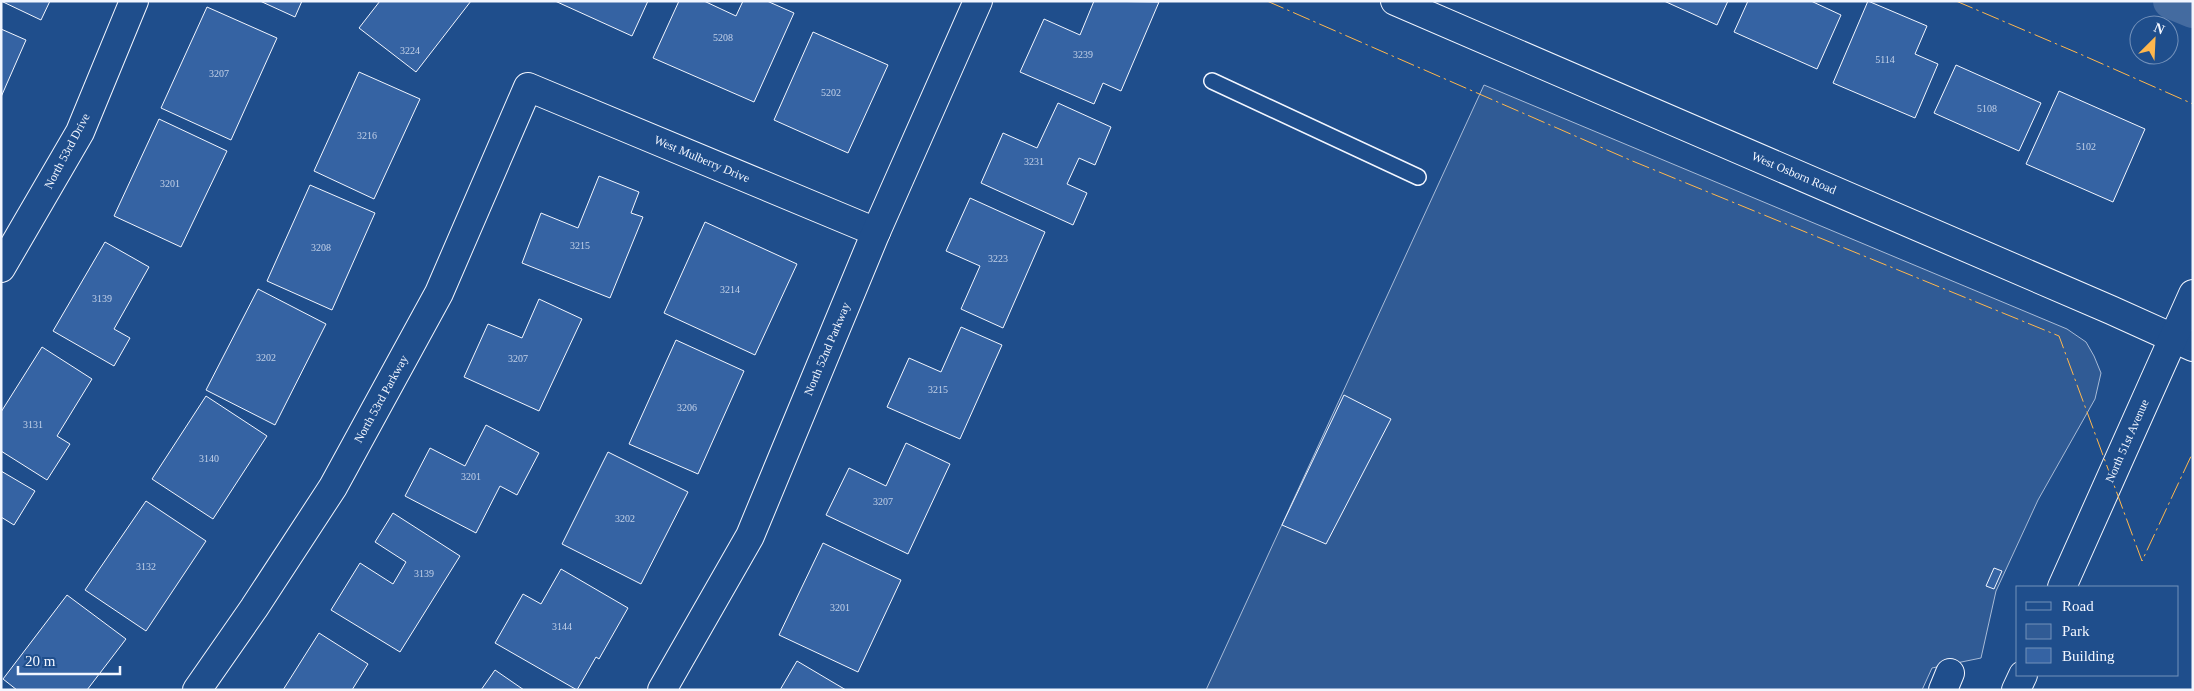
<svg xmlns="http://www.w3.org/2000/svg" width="2194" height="691" font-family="'Times New Roman',serif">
<rect width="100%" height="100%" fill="#1f4e8c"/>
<path fill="#305b95" stroke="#a8bbd7" d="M 1484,85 L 2067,329 L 2086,342 L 2094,356 L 2101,373 L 2095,399 L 2038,500 L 1996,591 L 1981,658 L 1932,668 L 1922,690 L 1206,690 Z"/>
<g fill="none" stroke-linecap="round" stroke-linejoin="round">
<path stroke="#446ba0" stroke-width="36" d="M 2171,1 L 2193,10"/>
</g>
<g fill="#3563a3" stroke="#f2f6ff">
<path d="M 1,1 L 50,1 L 41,20 Z"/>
<path d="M 260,1 L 302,1 L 295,17 Z"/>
<path d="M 380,1 L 471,1 L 416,72 L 359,28 Z"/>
<path d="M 555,1 L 648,1 L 632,36 Z"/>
<path d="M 679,1 L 704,1 L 736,16 L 743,1 L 767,1 L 794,13 L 754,102 L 653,58 Z"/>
<path d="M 1094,1 L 1159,2 L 1121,91 L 1103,83 L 1094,104 L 1020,72 L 1044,19 L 1080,35 Z"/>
<path d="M 1664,1 L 1728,1 L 1717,25 Z"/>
<path d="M 1748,1 L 1811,1 L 1841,15 L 1817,69 L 1734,32 Z"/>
<path d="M 1868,1 L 1927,26 L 1915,54 L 1938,64 L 1915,118 L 1833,83 Z"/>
<path d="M 207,7 L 277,38 L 231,140 L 161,108 Z"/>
<path d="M 1,29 L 26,40 L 1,97 Z"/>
<path d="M 813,32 L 888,65 L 848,153 L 774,120 Z"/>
<path d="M 1956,65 L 2041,103 L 2019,151 L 1934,113 Z"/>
<path d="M 359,72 L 420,99 L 374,199 L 314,171 Z"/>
<path d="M 2059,91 L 2145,129 L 2113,202 L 2026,164 Z"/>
<path d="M 1058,103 L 1111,127 L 1095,165 L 1079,158 L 1067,184 L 1087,193 L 1073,225 L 981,183 L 1003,133 L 1037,148 Z"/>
<path d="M 159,119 L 227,151 L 181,247 L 114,216 Z"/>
<path d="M 599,176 L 639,192 L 631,213 L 643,217 L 610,298 L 522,263 L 541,213 L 578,228 Z"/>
<path d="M 310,185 L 375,213 L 332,310 L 267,281 Z"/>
<path d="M 970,198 L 1045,232 L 1003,328 L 961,309 L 980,266 L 946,251 Z"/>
<path d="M 705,222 L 797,264 L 755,355 L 664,313 Z"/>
<path d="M 105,242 L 149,267 L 114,329 L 130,338 L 114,366 L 53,331 Z"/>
<path d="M 258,289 L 326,324 L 275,425 L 206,390 Z"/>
<path d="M 539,299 L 582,319 L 539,411 L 464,377 L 488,324 L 522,338 Z"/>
<path d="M 961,327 L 1002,345 L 960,439 L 887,407 L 909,358 L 941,372 Z"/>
<path d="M 676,340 L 744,371 L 698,474 L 629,444 Z"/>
<path d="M 42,347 L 92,379 L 57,436 L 70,444 L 47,480 L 1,451 L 1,412 Z"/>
<path d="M 1344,395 L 1391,419 L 1326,544 L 1282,525 Z"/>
<path d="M 206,396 L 267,436 L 213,519 L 152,479 Z"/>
<path d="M 486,425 L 539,453 L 517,495 L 500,486 L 476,533 L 405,496 L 430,448 L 465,466 Z"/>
<path d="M 906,443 L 950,464 L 908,554 L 826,515 L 849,468 L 886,486 Z"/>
<path d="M 608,452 L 688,492 L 641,584 L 562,544 Z"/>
<path d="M 1,471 L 35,491 L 14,525 L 1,517 Z"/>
<path d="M 146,501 L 206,541 L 146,631 L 85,590 Z"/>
<path d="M 393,513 L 460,556 L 400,652 L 331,610 L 360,563 L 393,584 L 406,562 L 375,542 Z"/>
<path d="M 823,543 L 901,580 L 858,672 L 779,635 Z"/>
<path d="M 1994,568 L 2002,571 L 1994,589 L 1986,586 Z"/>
<path d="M 561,569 L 628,608 L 599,659 L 596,657 L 577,690 L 495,643 L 523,594 L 541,604 Z"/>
<path d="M 67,595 L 126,639 L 87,690 L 17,690 L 3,679 Z"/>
<path d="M 319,633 L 368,664 L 352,690 L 283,690 Z"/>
<path d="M 797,661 L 846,690 L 780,690 Z"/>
<path d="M 495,670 L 524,690 L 481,690 Z"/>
</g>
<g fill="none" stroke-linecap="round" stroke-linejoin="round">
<g stroke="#f2f6ff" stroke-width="18">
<path id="lane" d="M 1212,81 L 1418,177"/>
</g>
<g stroke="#f2f6ff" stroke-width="30">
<g id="street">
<path d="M 1,268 L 80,132 L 134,1"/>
<path d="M 197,690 L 254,608 L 333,487 L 439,293 L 528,87 L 876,232"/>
<path d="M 662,690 L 750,536 L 876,232 L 978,1"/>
<path d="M 1943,690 L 1950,673"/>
</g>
</g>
<g stroke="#f2f6ff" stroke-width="30">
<path id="secondary" d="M 1395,1 L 2111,310 L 2193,347"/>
</g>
<g stroke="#f2f6ff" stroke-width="30">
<g id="primary">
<path d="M 2062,587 L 2193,294"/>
<path d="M 2016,690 L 2023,675"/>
</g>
</g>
<use href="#lane" stroke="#1f4e8c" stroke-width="15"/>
<use href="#street" stroke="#1f4e8c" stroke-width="28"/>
<use href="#secondary" stroke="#1f4e8c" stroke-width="28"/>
<use href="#primary" stroke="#1f4e8c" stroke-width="28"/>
<g stroke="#ffb74d" stroke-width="1" stroke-dasharray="18 4 2.5 4" stroke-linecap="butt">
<path d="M 1267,1 L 1630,160 L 2059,336 L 2142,561 L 2193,452"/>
<path d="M 1956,1 L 2080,54 L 2193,104"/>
</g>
</g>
<g text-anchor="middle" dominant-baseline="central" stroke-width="4" stroke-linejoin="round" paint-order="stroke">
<g font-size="10" fill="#c3d1e8">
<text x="723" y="37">5208</text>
<text x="410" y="50">3224</text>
<text x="1083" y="54">3239</text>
<text x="1885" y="59">5114</text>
<text x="219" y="73">3207</text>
<text x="831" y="92">5202</text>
<text x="1987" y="108">5108</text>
<text x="367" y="135">3216</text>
<text x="2086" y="146">5102</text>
<text x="1034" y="161">3231</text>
<text x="170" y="183">3201</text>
<text x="580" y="245">3215</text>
<text x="321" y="247">3208</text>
<text x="998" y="258">3223</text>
<text x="730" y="289">3214</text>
<text x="102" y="298">3139</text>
<text x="266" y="357">3202</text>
<text x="518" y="358">3207</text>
<text x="938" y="389">3215</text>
<text x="687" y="407">3206</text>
<text x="33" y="424">3131</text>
<text x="209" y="458">3140</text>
<text x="471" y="476">3201</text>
<text x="883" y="501">3207</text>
<text x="625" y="518">3202</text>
<text x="146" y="566">3132</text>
<text x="424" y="573">3139</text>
<text x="840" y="607">3201</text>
<text x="562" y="626">3144</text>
</g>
<g font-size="12" fill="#f2f6ff" stroke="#1f4e8c">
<text transform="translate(67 151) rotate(-62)">North 53rd Drive</text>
<text transform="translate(702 159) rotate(23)">West Mulberry Drive</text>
<text transform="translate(1794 173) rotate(23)">West Osborn Road</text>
<text transform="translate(827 349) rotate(-67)">North 52nd Parkway</text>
<text transform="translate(381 399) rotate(-61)">North 53rd Parkway</text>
<text transform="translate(2127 441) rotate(-66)">North 51st Avenue</text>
</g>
</g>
<rect width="2194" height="691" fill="none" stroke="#f2f6ff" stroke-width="5"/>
<rect x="2016" y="586" width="162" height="90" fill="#1f4e8c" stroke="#7391ba"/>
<rect x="2026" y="602" width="25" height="8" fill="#1f4e8c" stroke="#7391ba"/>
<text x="2062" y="611" font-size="15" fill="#f2f6ff">Road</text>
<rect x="2026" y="624" width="25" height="15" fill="#305b95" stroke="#7391ba"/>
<text x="2062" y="636" font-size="15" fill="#f2f6ff">Park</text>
<rect x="2026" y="648" width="25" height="15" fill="#3563a3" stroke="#7391ba"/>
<text x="2062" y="661" font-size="15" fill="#f2f6ff">Building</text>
<g transform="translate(2154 40) rotate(24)"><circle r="24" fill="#1f4e8c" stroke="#7391ba"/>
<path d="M0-4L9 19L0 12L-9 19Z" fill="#ffb74d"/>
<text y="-8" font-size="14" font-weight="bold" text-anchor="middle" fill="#f2f6ff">N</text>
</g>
<path d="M18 666v8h102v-8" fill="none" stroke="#f2f6ff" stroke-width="2.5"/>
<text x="25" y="666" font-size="15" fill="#f2f6ff" stroke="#1f4e8c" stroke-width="4" paint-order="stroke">20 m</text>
</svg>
